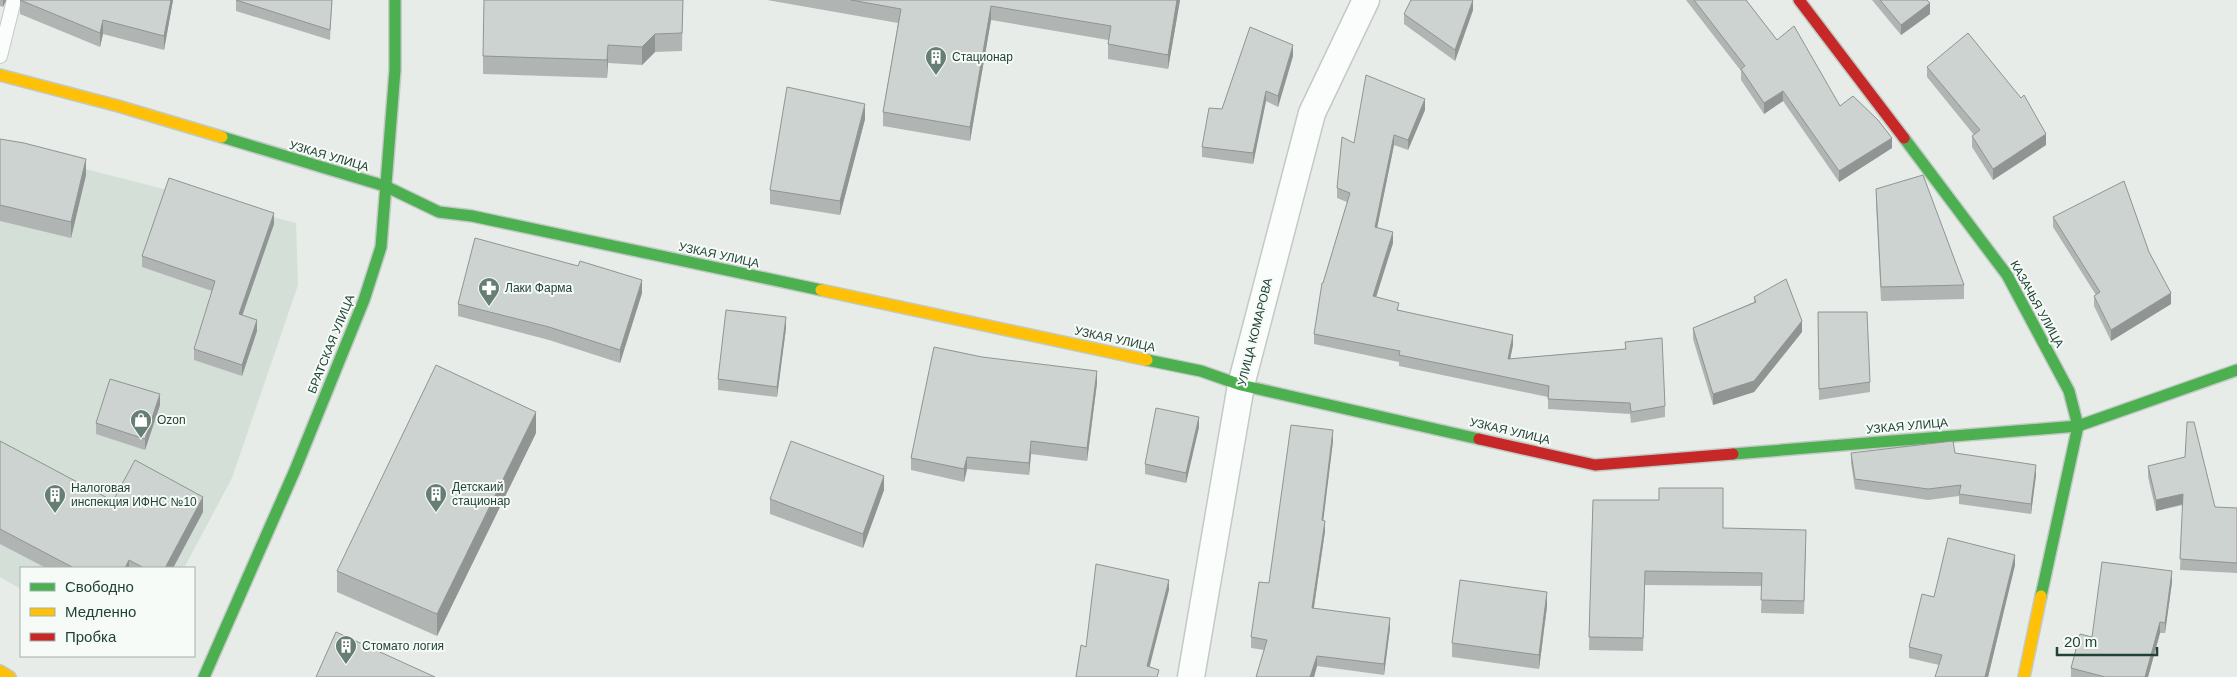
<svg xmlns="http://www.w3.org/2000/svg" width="2237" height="677" font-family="Helvetica,sans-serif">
<rect width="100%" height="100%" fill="#e7ece9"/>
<path fill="#d4dfd8" d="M 0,147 L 296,223 L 298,285 L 232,478 L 184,568 L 21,568 L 21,589 L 0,577 Z"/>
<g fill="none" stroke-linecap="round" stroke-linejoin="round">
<g stroke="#c4c9c6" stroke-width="16">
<path id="lane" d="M 0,56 L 14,0"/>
</g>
<g stroke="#c4c9c6" stroke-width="29">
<path id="street" d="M 1191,677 L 1241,385 L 1312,113 L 1366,0"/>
</g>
<g stroke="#c2cac6" stroke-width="14">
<g id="fast">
<path d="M 222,137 L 385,186 L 439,212 L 472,216 L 821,290"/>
<path d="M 1904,138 L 2007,275 L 2069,391 L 2078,426 L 2041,596"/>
<path d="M 1147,360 L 1201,371 L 1241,385 L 1479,439"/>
<path d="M 1733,454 L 2078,426 L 2237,370"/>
<path d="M 204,677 L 295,470 L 364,300 L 381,247 L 395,70 L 395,0"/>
</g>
</g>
<g stroke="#c2cac6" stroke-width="14">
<g id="slow">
<path d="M 0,75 L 118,106 L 222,137"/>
<path d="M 821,290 L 1147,360"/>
<path d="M 0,671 L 10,677"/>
<path d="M 2024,677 L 2041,596"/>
</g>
</g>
<g stroke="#c2cac6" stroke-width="14">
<g id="jam">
<path d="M 1799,0 L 1904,138"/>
<path d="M 1479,439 L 1595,465 L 1733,454"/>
</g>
</g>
<use href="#lane" stroke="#fbfcfc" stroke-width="14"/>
<use href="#street" stroke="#fbfcfc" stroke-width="26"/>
<use href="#fast" stroke="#4caf50" stroke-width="11"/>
<use href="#slow" stroke="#ffc107" stroke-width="11"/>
<use href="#jam" stroke="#c62828" stroke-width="11"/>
</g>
<g fill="#b0b5b3">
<path d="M 0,0 L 6,0 L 3,7 L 0,6 Z"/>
<path d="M 20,0 L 173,0 L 164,50 L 103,34 L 100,47 L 20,14 Z"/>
<path d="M 236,0 L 332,0 L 330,40 L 236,11 Z"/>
<path d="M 683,0 L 682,51 L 655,52 L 642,65 L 608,63 L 607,78 L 483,74 L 483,56 Z"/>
<path d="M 767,0 L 1180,0 L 1168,69 L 1108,59 L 1108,40 L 991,20 L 970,141 L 883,126 L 883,112 L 898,23 Z"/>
<path d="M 1686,0 L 1746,0 L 1777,40 L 1840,106 L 1892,148 L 1839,182 L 1783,101 L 1764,114 L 1741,80 L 1741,71 Z"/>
<path d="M 1872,0 L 1927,0 L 1930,14 L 1901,35 Z"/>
<path d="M 1473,10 L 1455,61 L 1404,24 L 1404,14 Z"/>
<path d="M 1293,56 L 1278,107 L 1266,101 L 1253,164 L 1202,157 L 1202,147 L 1222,109 Z"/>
<path d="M 1927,67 L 2046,145 L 1993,180 L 1972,147 L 1972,136 L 1974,135 L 1927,77 Z"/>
<path d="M 1425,110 L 1408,150 L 1394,145 L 1377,228 L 1393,243 L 1376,297 L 1399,310 L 1513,345 L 1510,359 L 1625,349 L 1625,342 L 1665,406 L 1665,417 L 1631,423 L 1630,414 L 1548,409 L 1548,397 L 1399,366 L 1399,362 L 1314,344 L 1314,334 L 1323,283 L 1347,202 L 1337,198 L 1337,188 L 1354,143 Z"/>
<path d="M 865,119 L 840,215 L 770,204 L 770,190 Z"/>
<path d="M 0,139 L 86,175 L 71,238 L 0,221 Z"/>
<path d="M 1876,189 L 1964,285 L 1964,299 L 1881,301 L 1876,203 Z"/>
<path d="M 2053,217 L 2149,252 L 2171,304 L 2111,341 L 2094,306 L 2094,296 L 2096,295 L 2053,227 Z"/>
<path d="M 274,224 L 242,315 L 257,331 L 242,376 L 194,360 L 194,349 L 212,291 L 142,267 L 142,256 Z"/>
<path d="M 578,266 L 642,293 L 620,363 L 549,340 L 458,316 L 458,304 Z"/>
<path d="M 1754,297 L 1802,332 L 1754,392 L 1713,405 L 1693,339 L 1693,328 L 1754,302 Z"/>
<path d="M 1818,312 L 1870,382 L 1870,392 L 1819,400 Z"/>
<path d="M 786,328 L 777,397 L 718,390 L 718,379 Z"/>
<path d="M 1097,383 L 1087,461 L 1031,454 L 1029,475 L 967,469 L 964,482 L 911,470 L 911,458 Z"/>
<path d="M 160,405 L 145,450 L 96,434 L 96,423 Z"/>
<path d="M 1199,427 L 1186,483 L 1145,474 L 1145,464 Z"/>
<path d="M 536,433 L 437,636 L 337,592 L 337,571 Z"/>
<path d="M 0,441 L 113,501 L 203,512 L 173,568 L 46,568 L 0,544 Z"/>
<path d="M 1333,441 L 1323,520 L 1325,531 L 1314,608 L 1390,628 L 1384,675 L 1317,666 L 1314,677 L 1256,677 L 1264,650 L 1251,648 L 1251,637 L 1269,583 Z"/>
<path d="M 1851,453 L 1955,453 L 2036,475 L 2031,514 L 1959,504 L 1959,496 L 1928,500 L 1855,489 L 1851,463 Z"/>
<path d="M 2148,466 L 2215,507 L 2237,508 L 2237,573 L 2180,570 L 2183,505 L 2156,511 L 2148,477 Z"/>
<path d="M 884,490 L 863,548 L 770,514 L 770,499 Z"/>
<path d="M 1593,500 L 1723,528 L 1806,544 L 1804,614 L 1761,613 L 1762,586 L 1645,585 L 1643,651 L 1589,650 Z"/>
<path d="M 2015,565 L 1988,677 L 1935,677 L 1939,665 L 1909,658 L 1909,647 L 1934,597 Z"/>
<path d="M 2172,582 L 2165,633 L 2160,633 L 2148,677 L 2071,677 L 2071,668 L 2092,637 Z"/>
<path d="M 1547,606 L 1539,669 L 1452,657 L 1452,643 Z"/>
</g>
<g fill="#909492">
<path d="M 3,0 L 6,0 L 3,7 Z"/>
<path d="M 171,0 L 173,0 L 164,50 L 164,36 Z"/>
<path d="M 1177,0 L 1180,0 L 1168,69 L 1168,55 Z"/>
<path d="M 1473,0 L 1473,10 L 1455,61 L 1455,50 Z"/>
<path d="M 1930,3 L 1930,14 L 1901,35 L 1901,25 Z"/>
<path d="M 991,6 L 991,20 L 970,141 L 970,127 Z"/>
<path d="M 103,20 L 103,34 L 100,47 L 100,33 Z"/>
<path d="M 655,34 L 655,52 L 642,65 L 642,47 Z"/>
<path d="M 608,45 L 608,63 L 607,78 L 607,60 Z"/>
<path d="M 1293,45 L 1293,56 L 1278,107 L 1278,96 Z"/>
<path d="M 1266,91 L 1266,101 L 1253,164 L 1253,153 Z"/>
<path d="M 1783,91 L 1783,101 L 1764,114 L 1764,103 Z"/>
<path d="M 1425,99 L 1425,110 L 1408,150 L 1408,140 Z"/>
<path d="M 865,104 L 865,119 L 840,215 L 840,201 Z"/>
<path d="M 2046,134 L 2046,145 L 1993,180 L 1993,169 Z"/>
<path d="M 1394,135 L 1394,145 L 1375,238 L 1375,227 Z"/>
<path d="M 1892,138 L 1892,148 L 1839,182 L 1839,171 Z"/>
<path d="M 86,159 L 86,175 L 71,238 L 71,222 Z"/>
<path d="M 274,213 L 274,224 L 239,325 L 239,314 Z"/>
<path d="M 1393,232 L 1393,243 L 1373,307 L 1373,296 Z"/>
<path d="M 642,280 L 642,293 L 620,363 L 620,350 Z"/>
<path d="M 2171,293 L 2171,304 L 2111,341 L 2111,330 Z"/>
<path d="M 786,317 L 786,328 L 777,397 L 777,387 Z"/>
<path d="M 257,320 L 257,331 L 242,376 L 242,365 Z"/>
<path d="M 1802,321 L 1802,332 L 1754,392 L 1713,405 L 1713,394 Z"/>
<path d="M 1513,335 L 1513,345 L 1508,369 L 1508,359 Z"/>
<path d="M 1097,371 L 1097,383 L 1087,461 L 1087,448 Z"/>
<path d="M 160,394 L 160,405 L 145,450 L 145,439 Z"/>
<path d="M 536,412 L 536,433 L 437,636 L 437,614 Z"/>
<path d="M 1199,417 L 1199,427 L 1186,483 L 1186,473 Z"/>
<path d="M 1333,430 L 1333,441 L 1322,531 L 1322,520 Z"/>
<path d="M 1031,441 L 1031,454 L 1029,475 L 1029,463 Z"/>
<path d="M 967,457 L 967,469 L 964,482 L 964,469 Z"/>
<path d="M 2036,465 L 2036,475 L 2031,514 L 2031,504 Z"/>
<path d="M 884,476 L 884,490 L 863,548 L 863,534 Z"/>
<path d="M 2183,494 L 2183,504 L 2156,511 L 2156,500 Z"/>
<path d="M 203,497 L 203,512 L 173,568 L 165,568 Z"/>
<path d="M 1325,521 L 1325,531 L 1312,619 L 1312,608 Z"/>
<path d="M 2015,555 L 2015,565 L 1988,677 L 1985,677 Z"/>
<path d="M 129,560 L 129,568 L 125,568 Z"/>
<path d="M 2172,571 L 2172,582 L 2165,633 L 2165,623 Z"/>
<path d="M 1169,580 L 1169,590 L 1147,677 L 1147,666 Z"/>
<path d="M 1547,592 L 1547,606 L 1539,669 L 1539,655 Z"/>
<path d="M 1390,618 L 1390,628 L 1384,675 L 1384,664 Z"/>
<path d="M 2160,622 L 2160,633 L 2148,677 L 2145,677 Z"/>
<path d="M 1317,656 L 1317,666 L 1314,677 L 1310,677 Z"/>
</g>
<g fill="#cdd3d0" stroke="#909492">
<path d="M 20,0 L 171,0 L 164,36 L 103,20 L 100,33 Z"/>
<path d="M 236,0 L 332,0 L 330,30 Z"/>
<path d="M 484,0 L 683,0 L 682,33 L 655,34 L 642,47 L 608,45 L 607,60 L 483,56 Z"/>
<path d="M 851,0 L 1177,0 L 1168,55 L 1108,44 L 1111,26 L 991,6 L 970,127 L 883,112 L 901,9 Z"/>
<path d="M 1411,0 L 1473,0 L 1455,50 L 1404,14 Z"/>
<path d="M 1694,0 L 1746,0 L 1777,40 L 1794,26 L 1840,106 L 1853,96 L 1878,120 L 1892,138 L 1839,171 L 1783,91 L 1764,103 L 1741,69 L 1745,66 Z"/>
<path d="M 1880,0 L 1927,0 L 1930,3 L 1901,25 Z"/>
<path d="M 1250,27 L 1293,45 L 1278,96 L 1266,91 L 1253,153 L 1202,147 L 1209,108 L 1222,109 Z"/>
<path d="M 1968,33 L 2021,98 L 2024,95 L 2046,134 L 1993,169 L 1972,136 L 1980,130 L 1927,67 Z"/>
<path d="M 1366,75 L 1425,99 L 1408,140 L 1394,135 L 1375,227 L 1393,232 L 1373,296 L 1399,303 L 1397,310 L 1513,335 L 1508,359 L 1626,349 L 1625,342 L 1662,338 L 1665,406 L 1631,412 L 1630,403 L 1548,399 L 1549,386 L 1399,355 L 1400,351 L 1314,334 L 1322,283 L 1323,283 L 1350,193 L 1337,188 L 1342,137 L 1354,143 Z"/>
<path d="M 787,87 L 865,104 L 840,201 L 770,190 Z"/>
<path d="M 0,139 L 24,143 L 86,159 L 71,222 L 0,205 Z"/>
<path d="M 1923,175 L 1964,285 L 1881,287 L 1876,189 Z"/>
<path d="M 169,178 L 274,213 L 239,314 L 257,320 L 242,365 L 194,349 L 215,281 L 142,256 Z"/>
<path d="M 2124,181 L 2149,252 L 2171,293 L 2111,330 L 2094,296 L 2100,292 L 2053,217 Z"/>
<path d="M 475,238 L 578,266 L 580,261 L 642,280 L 620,350 L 549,327 L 458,304 Z"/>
<path d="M 1786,279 L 1802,321 L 1754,381 L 1713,394 L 1693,328 L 1756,302 L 1754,297 Z"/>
<path d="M 726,310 L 786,317 L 777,387 L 718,379 Z"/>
<path d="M 1818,312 L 1867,312 L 1870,382 L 1819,389 Z"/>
<path d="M 934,347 L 982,357 L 1097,371 L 1087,448 L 1031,441 L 1029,463 L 967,457 L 964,469 L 911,458 Z"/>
<path d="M 436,365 L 536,412 L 437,614 L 337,571 Z"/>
<path d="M 110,379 L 160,394 L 145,439 L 96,423 Z"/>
<path d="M 1156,408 L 1199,417 L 1186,473 L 1145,464 Z"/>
<path d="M 2187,422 L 2194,422 L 2215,507 L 2237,508 L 2237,563 L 2180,559 L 2183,494 L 2156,500 L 2148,466 L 2185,457 Z"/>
<path d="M 1291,425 L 1333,430 L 1322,520 L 1325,521 L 1312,608 L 1390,618 L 1384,664 L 1317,656 L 1310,677 L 1256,677 L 1267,640 L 1251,637 L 1259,582 L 1269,583 Z"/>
<path d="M 0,441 L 113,501 L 135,460 L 203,497 L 165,568 L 144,568 L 129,560 L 125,568 L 74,568 L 0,529 Z"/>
<path d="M 791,441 L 884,476 L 863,534 L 770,499 Z"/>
<path d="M 1953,441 L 1955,453 L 2036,465 L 2031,504 L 1959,494 L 1961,485 L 1928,489 L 1855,479 L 1851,453 Z"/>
<path d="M 1659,488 L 1723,488 L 1723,528 L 1806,530 L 1804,601 L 1761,600 L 1762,573 L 1645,571 L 1643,638 L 1589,637 L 1593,500 L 1659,500 Z"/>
<path d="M 1948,538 L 2015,555 L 1985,677 L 1935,677 L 1942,655 L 1909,647 L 1922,594 L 1934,597 Z"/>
<path d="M 2102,562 L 2172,571 L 2165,623 L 2160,622 L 2145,677 L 2105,677 L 2071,668 L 2080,634 L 2092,637 Z"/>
<path d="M 1096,564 L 1169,580 L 1147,666 L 1159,670 L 1157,677 L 1076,677 L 1081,645 L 1086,647 Z"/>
<path d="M 1460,580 L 1547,592 L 1539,655 L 1452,643 Z"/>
<path d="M 336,632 L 435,677 L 316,677 Z"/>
</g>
<defs>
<g id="building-pin" transform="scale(1.125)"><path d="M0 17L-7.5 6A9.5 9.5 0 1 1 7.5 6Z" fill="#667e74" stroke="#f6fbf7"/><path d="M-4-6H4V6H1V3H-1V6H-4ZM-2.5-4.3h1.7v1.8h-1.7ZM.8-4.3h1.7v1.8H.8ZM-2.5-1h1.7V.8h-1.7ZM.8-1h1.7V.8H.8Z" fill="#fff"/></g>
<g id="pharmacy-pin" transform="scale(1.125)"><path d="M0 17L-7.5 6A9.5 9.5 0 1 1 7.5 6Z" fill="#667e74" stroke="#f6fbf7"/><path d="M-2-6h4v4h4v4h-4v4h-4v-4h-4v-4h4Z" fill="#fff"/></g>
<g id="shop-pin" transform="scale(1.125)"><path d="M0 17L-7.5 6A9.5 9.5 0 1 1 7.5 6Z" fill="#667e74" stroke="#f6fbf7"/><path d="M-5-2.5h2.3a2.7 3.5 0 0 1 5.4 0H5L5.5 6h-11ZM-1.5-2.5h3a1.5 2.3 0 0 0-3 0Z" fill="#fff"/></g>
</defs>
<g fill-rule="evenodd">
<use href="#building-pin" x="936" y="57"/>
<use href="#pharmacy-pin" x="489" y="288"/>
<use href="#shop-pin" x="141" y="420"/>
<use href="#building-pin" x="436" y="494"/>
<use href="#building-pin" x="55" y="495"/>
<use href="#building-pin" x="346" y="646"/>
</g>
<g text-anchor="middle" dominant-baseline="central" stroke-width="4" stroke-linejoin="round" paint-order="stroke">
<g font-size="12" fill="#214335" stroke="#f6fbf7" text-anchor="start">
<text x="952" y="57">Стационар</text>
<text x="505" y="288">Лаки Фарма</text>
<text x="157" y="420">Ozon</text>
<text x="452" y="487">Детскаий<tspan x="452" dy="14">стационар</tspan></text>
<text x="71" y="488">Налоговая<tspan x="71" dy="14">инспекция ИФНС №10</tspan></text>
<text x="362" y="646">Стомато логия</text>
</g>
<g font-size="12" fill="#214335" stroke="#f6fbf7">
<text transform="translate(329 156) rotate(16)">УЗКАЯ УЛИЦА</text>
<text transform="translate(719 255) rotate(12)">УЗКАЯ УЛИЦА</text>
<text transform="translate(2037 304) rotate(61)">КАЗАЧЬЯ УЛИЦА</text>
<text transform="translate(1255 332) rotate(-76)">УЛИЦА КОМАРОВА</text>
<text transform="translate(1115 339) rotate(12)">УЗКАЯ УЛИЦА</text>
<text transform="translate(331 344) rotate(-68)">БРАТСКАЯ УЛИЦА</text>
<text transform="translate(1907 426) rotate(-5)">УЗКАЯ УЛИЦА</text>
<text transform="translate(1510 431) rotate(13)">УЗКАЯ УЛИЦА</text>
</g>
</g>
<rect x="20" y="567" width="175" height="90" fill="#f6fbf7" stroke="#a1b1a9"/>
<rect x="30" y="583" width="25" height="8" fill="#4caf50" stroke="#a1b1a9"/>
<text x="65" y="592" font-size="15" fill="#214335">Свободно</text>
<rect x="30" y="608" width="25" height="8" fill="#ffc107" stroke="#a1b1a9"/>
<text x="65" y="617" font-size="15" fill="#214335">Медленно</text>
<rect x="30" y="633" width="25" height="8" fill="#c62828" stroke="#a1b1a9"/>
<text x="65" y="642" font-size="15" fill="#214335">Пробка</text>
<path d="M2057 647v8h100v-8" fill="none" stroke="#214335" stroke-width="2.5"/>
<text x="2064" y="647" font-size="15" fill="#214335" stroke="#f6fbf7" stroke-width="4" paint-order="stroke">20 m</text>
</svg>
